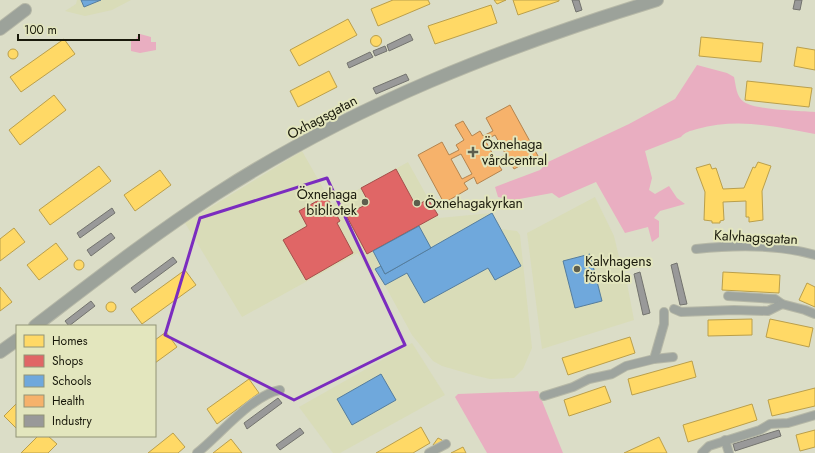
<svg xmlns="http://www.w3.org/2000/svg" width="815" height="453" font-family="Jost,sans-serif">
<rect width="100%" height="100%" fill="#dbddc7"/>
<g fill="#d9dcb8">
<path d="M 77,0 L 131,0 L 112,10 L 85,16 L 65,11 L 76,4 Z"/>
<path d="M 302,151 L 332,204 L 408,162 L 439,218 L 492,213 L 501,229 L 517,231 L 520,235 L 532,348 L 523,369 L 514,378 L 490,379 L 473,375 L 442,366 L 433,361 L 412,335 L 376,269 L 369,273 L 358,253 L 242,317 L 185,223 Z"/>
<path d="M 595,197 L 614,236 L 624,278 L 626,278 L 634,320 L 542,349 L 527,233 Z"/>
<path d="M 412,343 L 445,395 L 340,453 L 333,453 L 299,407 Z"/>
</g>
<g fill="#e9aec1">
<path d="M 140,34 L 151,37 L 151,42 L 156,42 L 156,50 L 140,53 L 131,51 L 131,40 L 136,40 L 137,37 Z"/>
<path d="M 697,65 L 727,73 L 734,77 C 736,85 736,97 744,102 C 756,110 799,111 815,112 L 815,134 C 776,126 736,118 697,129 C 690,131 685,132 681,137 L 645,151 L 652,178 L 649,190 L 655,194 L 669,186 L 677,198 L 685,204 L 660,211 L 654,218 L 659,221 L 659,237 L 652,242 L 648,227 L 625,233 L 596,182 L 559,198 L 552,193 L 514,200 L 498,197 L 495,187 L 540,170 L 548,162 L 629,124 L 675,99 Z"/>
<path d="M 538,391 L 563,453 L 487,453 L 455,397 L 458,394 Z"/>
</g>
<g fill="#ffd966" stroke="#ba9f4b">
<path d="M 393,0 L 428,0 L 430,4 L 378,26 L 371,9 Z"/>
<path d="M 494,0 L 506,0 L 497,4 Z"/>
<path d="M 513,0 L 559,0 L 559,1 L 518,15 Z"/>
<path d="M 491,5 L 497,23 L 435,44 L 428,26 Z"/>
<path d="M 348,19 L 357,35 L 299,66 L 290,50 Z"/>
<circle cx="376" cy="41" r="5.5"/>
<path d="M 701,37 L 763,43 L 761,62 L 699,56 Z"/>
<path d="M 64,39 L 75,54 L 21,92 L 10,77 Z"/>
<path d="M 797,47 L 815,50 L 815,70 L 794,66 Z"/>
<circle cx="13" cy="54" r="5"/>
<path d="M 329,71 L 337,87 L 298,107 L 290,91 Z"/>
<path d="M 747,81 L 812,88 L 809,107 L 745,100 Z"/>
<path d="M 54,95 L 66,110 L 20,145 L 9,130 Z"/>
<path d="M 758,162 L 771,166 L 762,191 L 763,220 L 749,222 L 749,217 L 746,217 L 746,201 L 723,202 L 724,220 L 720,221 L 720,223 L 712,223 L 712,221 L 704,220 L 705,192 L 696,168 L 710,164 L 712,169 L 716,168 L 723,189 L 744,188 L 753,167 L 755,168 Z"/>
<path d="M 99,166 L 111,181 L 50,225 L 39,210 Z"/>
<path d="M 160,170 L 171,185 L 135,211 L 124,195 Z"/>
<path d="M 14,228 L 25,242 L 0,261 L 0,239 Z"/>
<path d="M 56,243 L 68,259 L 39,280 L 27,265 Z"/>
<circle cx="79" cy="265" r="5"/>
<path d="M 185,270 L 196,285 L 142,324 L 131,309 Z"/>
<path d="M 723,272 L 780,275 L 779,293 L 722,290 Z"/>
<path d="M 807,283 L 815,287 L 815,307 L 799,300 Z"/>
<path d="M 0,287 L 12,302 L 0,311 Z"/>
<circle cx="111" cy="307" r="5"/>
<path d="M 752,319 L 752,335 L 708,336 L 708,320 Z"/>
<path d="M 770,319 L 813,328 L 809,347 L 766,337 Z"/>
<path d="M 166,332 L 177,347 L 155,363 L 155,340 Z"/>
<path d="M 630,337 L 635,353 L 568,375 L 562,358 Z"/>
<path d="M 692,361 L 696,377 L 632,395 L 628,379 Z"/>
<path d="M 249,379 L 259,393 L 217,424 L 207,409 Z"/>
<path d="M 605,386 L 611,402 L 569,416 L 564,400 Z"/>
<path d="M 815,388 L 815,406 L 772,416 L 768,400 Z"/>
<path d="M 17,403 L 17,429 L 4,416 Z"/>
<path d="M 752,404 L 757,420 L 688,442 L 683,425 Z"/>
<path d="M 421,427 L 430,443 L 413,453 L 376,453 Z"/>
<path d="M 815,430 L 815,447 L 800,451 L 796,435 Z"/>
<path d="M 173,433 L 185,447 L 178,453 L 148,453 Z"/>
<path d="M 38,436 L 48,436 L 57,444 L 48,453 L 21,453 Z"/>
<path d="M 659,437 L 667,453 L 624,453 Z"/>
<path d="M 438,438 L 442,440 L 443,443 L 437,447 L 433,445 Z"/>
<path d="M 231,439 L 242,453 L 213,453 Z"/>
<path d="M 463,447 L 466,453 L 451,453 Z"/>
</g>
<g fill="#e06666" stroke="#a44f4b">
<path d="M 396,169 L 416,206 L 428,199 L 438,215 L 367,254 L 346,215 L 369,203 L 361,188 Z"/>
<path d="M 326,196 L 340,221 L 337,223 L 353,253 L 306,280 L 283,240 L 307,226 L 299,211 Z"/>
</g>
<g fill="#6fa8dc" stroke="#557d9d">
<path d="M 81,0 L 101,0 L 84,7 Z"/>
<path d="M 492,213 L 521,266 L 495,280 L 488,268 L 424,303 L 407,273 L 385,285 L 375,269 L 381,266 L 385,274 Z"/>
<path d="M 419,226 L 431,248 L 385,274 L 373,251 Z"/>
<path d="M 590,254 L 602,301 L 575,308 L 563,261 Z"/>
<path d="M 381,374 L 396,400 L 352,425 L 337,399 Z"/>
</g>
<path fill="#f6b26b" stroke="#b4844e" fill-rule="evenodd" d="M 510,105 L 538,156 L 514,169 L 508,158 L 498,164 L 502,170 L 477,184 L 474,177 L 464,183 L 468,189 L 444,203 L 418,155 L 442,142 L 449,155 L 459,150 L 456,145 L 464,140 L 455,125 L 463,121 L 472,136 L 480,131 L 483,136 L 493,131 L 486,118 ZM 495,135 L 506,155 L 496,160 L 485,140 ZM 461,154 L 472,174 L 462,179 L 451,159 Z"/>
<g fill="#999" stroke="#73736e">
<path d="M 572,0 L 579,0 L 582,10 L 576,12 Z"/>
<path d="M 795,0 L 802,0 L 800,10 L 793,9 Z"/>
<path d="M 410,34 L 413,40 L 389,51 L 387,45 Z"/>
<path d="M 385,46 L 387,51 L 375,56 L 373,51 Z"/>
<path d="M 370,52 L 373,57 L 349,68 L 347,63 Z"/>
<path d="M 406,74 L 409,80 L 376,94 L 373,88 Z"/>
<path d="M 112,208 L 115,213 L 80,238 L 77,233 Z"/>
<path d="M 111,233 L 115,238 L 91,256 L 87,250 Z"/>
<path d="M 173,257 L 177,262 L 135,293 L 131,288 Z"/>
<path d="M 677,263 L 687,304 L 680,305 L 671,265 Z"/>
<path d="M 640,272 L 650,313 L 643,315 L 634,274 Z"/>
<path d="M 91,301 L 95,306 L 69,326 L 65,321 Z"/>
<path d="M 278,398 L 282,403 L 247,429 L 244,423 Z"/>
<path d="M 300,428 L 304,433 L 280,450 L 276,445 Z"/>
<path d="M 779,430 L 781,436 L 735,451 L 733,444 Z"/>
</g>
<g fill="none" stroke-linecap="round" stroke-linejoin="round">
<g stroke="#b6b8a7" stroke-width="10">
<g id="street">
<path d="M 696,249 C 734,245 778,244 815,255"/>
<path d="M 728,296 L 775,299 L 782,304"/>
<path d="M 674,309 L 681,312 L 734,310 L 768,311 L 782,304 L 805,310 L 815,314"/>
<path d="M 654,359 L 673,357"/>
<path d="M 544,396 L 573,387 L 589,379 L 612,374 L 626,366 L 654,359 L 664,324 L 664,312"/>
<path d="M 725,440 L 729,453"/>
<path d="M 197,453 C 220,435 252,395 280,390"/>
<path d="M 429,453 L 446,444"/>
<path d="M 702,453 L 709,446 L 760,430 L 770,424 L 788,423 L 815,415"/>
</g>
</g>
<g stroke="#b6b8a7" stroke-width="14">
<g id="secondary">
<path d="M 0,29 L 25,10"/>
<path d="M 35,326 C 94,281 153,235 216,194 C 354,105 500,48 657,0"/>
<path d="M 0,352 L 17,340"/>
</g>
</g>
<use href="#street" stroke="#9ea49e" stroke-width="8"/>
<use href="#secondary" stroke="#9ca29a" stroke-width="12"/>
</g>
<path fill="none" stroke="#7b2cbf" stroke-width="3" stroke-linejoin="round" d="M 327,178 L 405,345 L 294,400 L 165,335 L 200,218 Z"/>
<g fill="#5d5e4d" stroke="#e3e6be" stroke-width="1.5">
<path d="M471 146h4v4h4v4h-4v4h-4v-4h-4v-4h4z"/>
<circle cx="365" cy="202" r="4"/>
<circle cx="417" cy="203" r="4"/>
<circle cx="577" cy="269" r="4"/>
</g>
<g text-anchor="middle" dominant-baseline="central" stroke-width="4" stroke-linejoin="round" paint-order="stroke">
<g font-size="14" fill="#19190b" stroke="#e3e6be">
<text transform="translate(322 117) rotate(-28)">Oxhagsgatan</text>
<text transform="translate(756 237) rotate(3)">Kalvhagsgatan</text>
</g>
<g font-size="14" fill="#19190b" stroke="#e3e6be" text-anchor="start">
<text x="482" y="144">Öxnehaga<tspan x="482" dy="16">vårdcentral</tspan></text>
<text x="357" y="194" text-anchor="end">Öxnehaga<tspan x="357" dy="16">bibliotek</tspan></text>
<text x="425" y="203">Öxnehagakyrkan</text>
<text x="585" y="261">Kalvhagens<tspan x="585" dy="16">förskola</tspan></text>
</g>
</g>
<rect x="16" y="325" width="140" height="112" fill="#e3e6be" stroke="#929476"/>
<rect x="24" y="335" width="20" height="12" fill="#ffd966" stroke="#929476"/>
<text x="52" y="345" font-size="12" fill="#19190b">Homes</text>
<rect x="24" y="355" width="20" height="12" fill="#e06666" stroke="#929476"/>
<text x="52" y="365" font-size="12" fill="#19190b">Shops</text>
<rect x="24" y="375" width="20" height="12" fill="#6fa8dc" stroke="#929476"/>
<text x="52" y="385" font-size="12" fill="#19190b">Schools</text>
<rect x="24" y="395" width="20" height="12" fill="#f6b26b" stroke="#929476"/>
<text x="52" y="405" font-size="12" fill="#19190b">Health</text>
<rect x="24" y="415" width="20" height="12" fill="#999999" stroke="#929476"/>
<text x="52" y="425" font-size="12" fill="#19190b">Industry</text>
<path d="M18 34v6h121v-6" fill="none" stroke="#19190b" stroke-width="2"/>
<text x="24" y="34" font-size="12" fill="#19190b" stroke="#e3e6be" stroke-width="3" paint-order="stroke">100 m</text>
</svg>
